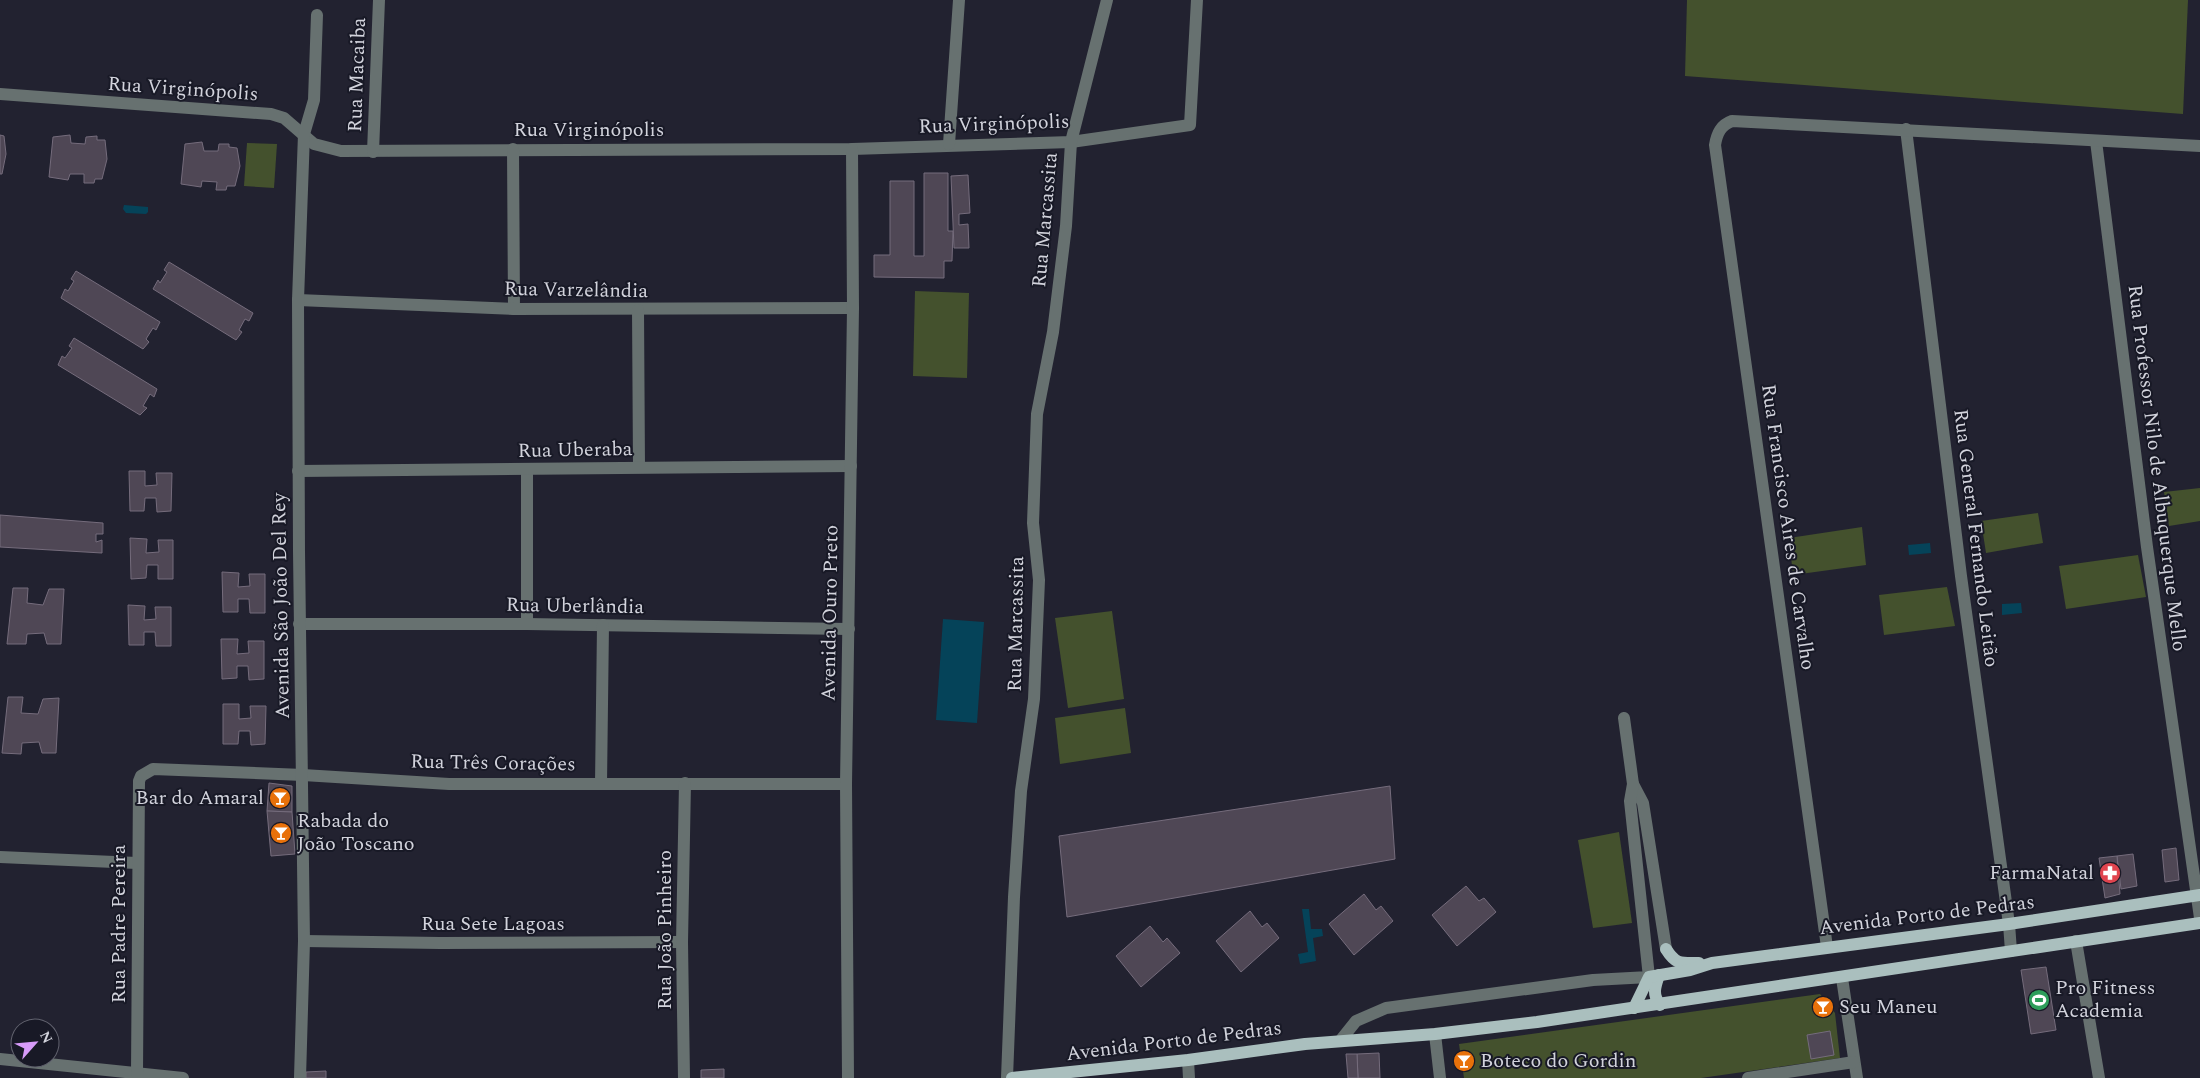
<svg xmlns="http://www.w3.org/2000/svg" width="2200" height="1078" font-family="Spectral,serif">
<rect width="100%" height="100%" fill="#222230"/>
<g fill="#44512d">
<path d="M 1687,0 L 2188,0 L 2183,114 L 1685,76 Z"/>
<path d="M 247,143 L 277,144 L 274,188 L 244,186 Z"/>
<path d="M 915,291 L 969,293 L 967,378 L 913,376 Z"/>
<path d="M 2200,488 L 2200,521 L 2169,526 L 2164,492 Z"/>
<path d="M 2038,513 L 2043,543 L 1986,553 L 1981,521 Z"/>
<path d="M 1862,527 L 1866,565 L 1793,575 L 1789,538 Z"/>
<path d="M 2138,555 L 2146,597 L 2066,609 L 2059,566 Z"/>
<path d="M 1947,587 L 1955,626 L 1884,635 L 1879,595 Z"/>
<path d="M 1112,611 L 1124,699 L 1068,708 L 1055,618 Z"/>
<path d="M 1125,708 L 1131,753 L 1060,764 L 1055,718 Z"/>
<path d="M 1619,832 L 1632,923 L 1593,928 L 1578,840 Z"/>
<path d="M 1820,994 L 1835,1013 L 1840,1058 L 1701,1078 L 1464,1078 L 1459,1044 Z"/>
</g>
<g fill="#054359">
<path d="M 124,205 L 148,207 L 148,212 L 146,214 L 126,213 L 123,209 Z"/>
<path d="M 1930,543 L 1931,553 L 1909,555 L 1908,545 Z"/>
<path d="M 2021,603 L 2022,613 L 2002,615 L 2002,604 Z"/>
<path d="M 943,619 L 984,622 L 977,723 L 936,720 Z"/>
<path d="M 1302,909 L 1309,909 L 1311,929 L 1322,929 L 1323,936 L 1313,938 L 1316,961 L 1300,964 L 1298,954 L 1308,952 Z"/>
</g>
<g fill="#4f4755" stroke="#756c7c">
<path d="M 0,135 L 4,136 L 6,154 L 2,174 L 0,174 Z"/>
<path d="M 70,135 L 71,143 L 85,144 L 86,137 L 97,136 L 97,140 L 105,140 L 107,159 L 102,179 L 95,179 L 94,183 L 84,183 L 84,174 L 70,174 L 68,180 L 49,177 L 53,137 Z"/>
<path d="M 202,142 L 204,151 L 218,151 L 219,144 L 229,144 L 229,147 L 237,148 L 240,166 L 235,186 L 227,186 L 226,190 L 216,190 L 217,182 L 202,181 L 201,187 L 181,184 L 185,144 Z"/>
<path d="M 924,173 L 948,173 L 948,231 L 953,231 L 952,261 L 944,261 L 944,278 L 874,277 L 874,255 L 890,255 L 890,181 L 914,181 L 914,256 L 924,256 Z"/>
<path d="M 968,175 L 970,213 L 959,214 L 959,225 L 968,224 L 969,248 L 954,248 L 951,176 Z"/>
<path d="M 169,262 L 253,313 L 249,321 L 245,319 L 239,330 L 242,332 L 236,340 L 153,289 L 158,280 L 160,283 L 167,272 L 164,270 Z"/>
<path d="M 76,271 L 160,322 L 156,330 L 153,328 L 146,339 L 149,342 L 143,349 L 61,298 L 65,289 L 68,291 L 74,281 L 71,279 Z"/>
<path d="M 74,338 L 157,389 L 154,397 L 150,394 L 143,406 L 147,408 L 140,415 L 58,365 L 62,356 L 65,358 L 72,348 L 69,346 Z"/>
<path d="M 129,471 L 145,471 L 145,486 L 157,485 L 156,473 L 172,473 L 171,511 L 157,512 L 156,498 L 145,498 L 144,511 L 130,511 Z"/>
<path d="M 0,515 L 103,523 L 103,534 L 96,534 L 96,542 L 102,540 L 102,553 L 0,547 Z"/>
<path d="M 130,538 L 147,539 L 146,553 L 159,552 L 158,540 L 173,540 L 173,579 L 158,579 L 158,565 L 147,565 L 146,578 L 131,579 Z"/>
<path d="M 222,572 L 239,573 L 238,587 L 250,586 L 249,574 L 265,574 L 265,613 L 250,613 L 249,599 L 238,599 L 238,612 L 223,612 Z"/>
<path d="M 13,588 L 28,588 L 27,603 L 43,605 L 49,589 L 64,589 L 61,644 L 47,644 L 44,633 L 27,634 L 26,644 L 7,644 Z"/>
<path d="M 128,605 L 145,606 L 144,620 L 156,619 L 155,607 L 171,607 L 171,646 L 156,646 L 155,632 L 144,632 L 144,645 L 129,645 Z"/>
<path d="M 221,639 L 238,639 L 237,654 L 249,653 L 248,641 L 264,641 L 264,679 L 249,680 L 248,666 L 237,666 L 237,678 L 222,679 Z"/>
<path d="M 8,697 L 23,697 L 21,713 L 38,714 L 43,699 L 59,698 L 56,753 L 42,753 L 39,742 L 22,743 L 21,754 L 2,753 Z"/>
<path d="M 223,704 L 239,704 L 239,719 L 251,718 L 250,706 L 266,706 L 265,744 L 251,745 L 250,731 L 239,731 L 238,744 L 223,744 Z"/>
<path d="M 269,783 L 292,786 L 292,812 L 267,811 Z"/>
<path d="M 1390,786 L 1395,859 L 1067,917 L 1059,836 Z"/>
<path d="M 267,811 L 292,812 L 295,854 L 271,856 Z"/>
<path d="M 2176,848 L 2179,880 L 2165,882 L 2162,850 Z"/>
<path d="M 2133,854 L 2137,886 L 2121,889 L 2117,856 Z"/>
<path d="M 2117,856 L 2120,894 L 2105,898 L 2099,858 Z"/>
<path d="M 1466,886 L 1479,901 L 1484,898 L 1496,912 L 1457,946 L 1432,915 Z"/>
<path d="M 1364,894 L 1376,910 L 1381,906 L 1393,921 L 1354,955 L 1329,924 Z"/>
<path d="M 1250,911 L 1262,927 L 1267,923 L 1279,938 L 1241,972 L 1216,941 Z"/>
<path d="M 1150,926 L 1163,942 L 1167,938 L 1180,953 L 1141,987 L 1116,956 Z"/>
<path d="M 2046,967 L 2056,1030 L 2031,1034 L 2021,970 Z"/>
<path d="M 1830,1031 L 1834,1055 L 1811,1059 L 1807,1035 Z"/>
<path d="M 1379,1053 L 1380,1078 L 1358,1078 L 1357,1054 Z"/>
<path d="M 1346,1054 L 1357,1054 L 1358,1078 L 1348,1078 Z"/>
<path d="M 724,1069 L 724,1078 L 701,1078 L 701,1070 Z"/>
<path d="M 326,1071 L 326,1078 L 306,1078 L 306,1072 Z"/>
</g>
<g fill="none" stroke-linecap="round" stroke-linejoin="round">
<g stroke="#677170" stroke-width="12">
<path d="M 0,94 L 271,114 L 284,118 L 314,144 L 341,151 L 852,149 L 1071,142 L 1190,125 L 1197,0"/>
<path d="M 1906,129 L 1961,576 L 2009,924 L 2011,951"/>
<path d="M 2096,141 L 2147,547 L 2200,918"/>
<path d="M 949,144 L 959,0"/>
<path d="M 513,149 L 514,309"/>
<path d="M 373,152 L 379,0"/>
<path d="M 298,300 L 514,309 L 853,308"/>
<path d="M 638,310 L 639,467"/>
<path d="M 527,469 L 527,624"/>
<path d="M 298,471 L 851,466"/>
<path d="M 299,624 L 527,624 L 849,629"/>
<path d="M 601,784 L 603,625"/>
<path d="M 1633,784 L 1643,803 L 1666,949"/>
<path d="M 0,857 L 137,863"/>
<path d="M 304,941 L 440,943 L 682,942"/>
<path d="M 2076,941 L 2099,1078"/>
<path d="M 1827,947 L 1715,145 C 1717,133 1721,125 1732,121 L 2200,146"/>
<path d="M 1842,978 L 1857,1078"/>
<path d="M 1435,1034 L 1440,1078"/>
<path d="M 1340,1041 L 1356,1021 L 1386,1008 L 1593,980 L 1649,977 L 1630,801 L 1633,784 L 1624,718"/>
<path d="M 0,1059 L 183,1078"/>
<path d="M 1188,1060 L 1189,1078"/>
<path d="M 137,1073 L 139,781 L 141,776 L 153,769 L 303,775 L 449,784 L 846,784"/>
<path d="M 300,1078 L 304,941 L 299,551 L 298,300 L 304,134 L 314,100 L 317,15"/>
<path d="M 684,1078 L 682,942 L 685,783"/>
<path d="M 848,1078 L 846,784 L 853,308 L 852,149"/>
<path d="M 1007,1078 L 1014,897 L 1021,791 L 1034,699 L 1039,580 L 1033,523 L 1037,414 L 1053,332 L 1066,226 L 1071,142 L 1107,0"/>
<path d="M 1748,1078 L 1854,1062"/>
</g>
<g stroke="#aabfbe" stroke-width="12">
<path d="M 1666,949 C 1676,965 1681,963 1699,963"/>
<path d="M 1659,975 C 1655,987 1652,994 1660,1005"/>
<path d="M 1634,1008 L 1649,977 L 1690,970 L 1712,963 L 2009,924 L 2200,895"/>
<path d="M 1012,1078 L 1188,1060 L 1305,1044 L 1435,1034 L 1537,1022 L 2200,923"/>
</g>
</g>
<defs>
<g id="bar-disc" transform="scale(1.125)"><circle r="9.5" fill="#e8710a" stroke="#181926"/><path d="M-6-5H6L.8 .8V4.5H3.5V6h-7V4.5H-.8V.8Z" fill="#fff"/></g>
<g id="pharmacy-disc" transform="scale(1.125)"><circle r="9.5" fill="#e0444e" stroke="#181926"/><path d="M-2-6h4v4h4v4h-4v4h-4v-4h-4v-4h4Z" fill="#fff"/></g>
<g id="stadium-disc" transform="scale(1.125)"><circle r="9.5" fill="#2e9e5b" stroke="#181926"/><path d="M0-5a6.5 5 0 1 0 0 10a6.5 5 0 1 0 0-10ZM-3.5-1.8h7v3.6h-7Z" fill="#fff"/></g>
</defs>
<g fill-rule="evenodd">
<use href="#bar-disc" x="280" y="798"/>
<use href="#bar-disc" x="281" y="833"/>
<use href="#pharmacy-disc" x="2110" y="873"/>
<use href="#stadium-disc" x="2039" y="1000"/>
<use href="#bar-disc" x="1823" y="1007"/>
<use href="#bar-disc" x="1464" y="1061"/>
</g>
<g text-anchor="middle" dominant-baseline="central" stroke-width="4" stroke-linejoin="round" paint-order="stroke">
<g font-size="20" fill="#d2d3dc" stroke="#181926">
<text transform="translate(357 75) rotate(-88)">Rua Macaiba</text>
<text transform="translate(183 89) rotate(4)">Rua Virginópolis</text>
<text transform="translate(994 124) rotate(-2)">Rua Virginópolis</text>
<text x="589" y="130">Rua Virginópolis</text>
<text transform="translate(1045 220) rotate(-85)">Rua Marcassita</text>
<text transform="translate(576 290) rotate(1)">Rua Varzelândia</text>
<text transform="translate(575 450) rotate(-1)">Rua Uberaba</text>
<text transform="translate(2157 468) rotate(83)">Rua Professor Nilo de Albuquerque Mello</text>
<text transform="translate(1788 527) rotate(82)">Rua Francisco Aires de Carvalho</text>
<text transform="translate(1976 538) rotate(83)">Rua General Fernando Leitão</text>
<text transform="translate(281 606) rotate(-91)">Avenida São João Del Rey</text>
<text transform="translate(575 606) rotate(1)">Rua Uberlândia</text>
<text transform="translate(830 613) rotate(-89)">Avenida Ouro Preto</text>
<text transform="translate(1016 624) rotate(-89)">Rua Marcassita</text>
<text transform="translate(493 763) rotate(1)">Rua Três Corações</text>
<text transform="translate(1927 915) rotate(-7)">Avenida Porto de Pedras</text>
<text transform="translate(119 924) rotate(-90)">Rua Padre Pereira</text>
<text x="493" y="924">Rua Sete Lagoas</text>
<text transform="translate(665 930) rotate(-90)">Rua João Pinheiro</text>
<text transform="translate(1174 1041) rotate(-7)">Avenida Porto de Pedras</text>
</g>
<g font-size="20" fill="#d2d3dc" stroke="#181926" text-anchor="start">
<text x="264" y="798" text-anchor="end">Bar do Amaral</text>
<text x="297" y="821">Rabada do<tspan x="297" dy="23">João Toscano</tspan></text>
<text x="2094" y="873" text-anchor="end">FarmaNatal</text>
<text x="2055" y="988">Pro Fitness<tspan x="2055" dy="23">Academia</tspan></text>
<text x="1839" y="1007">Seu Maneu</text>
<text x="1480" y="1061">Boteco do Gordin</text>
</g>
</g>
<g transform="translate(35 1043) rotate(63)"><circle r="24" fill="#181926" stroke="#62636f"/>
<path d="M0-4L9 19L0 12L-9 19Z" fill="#d79bf9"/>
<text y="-8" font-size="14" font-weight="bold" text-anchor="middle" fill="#d2d3dc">N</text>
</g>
</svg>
